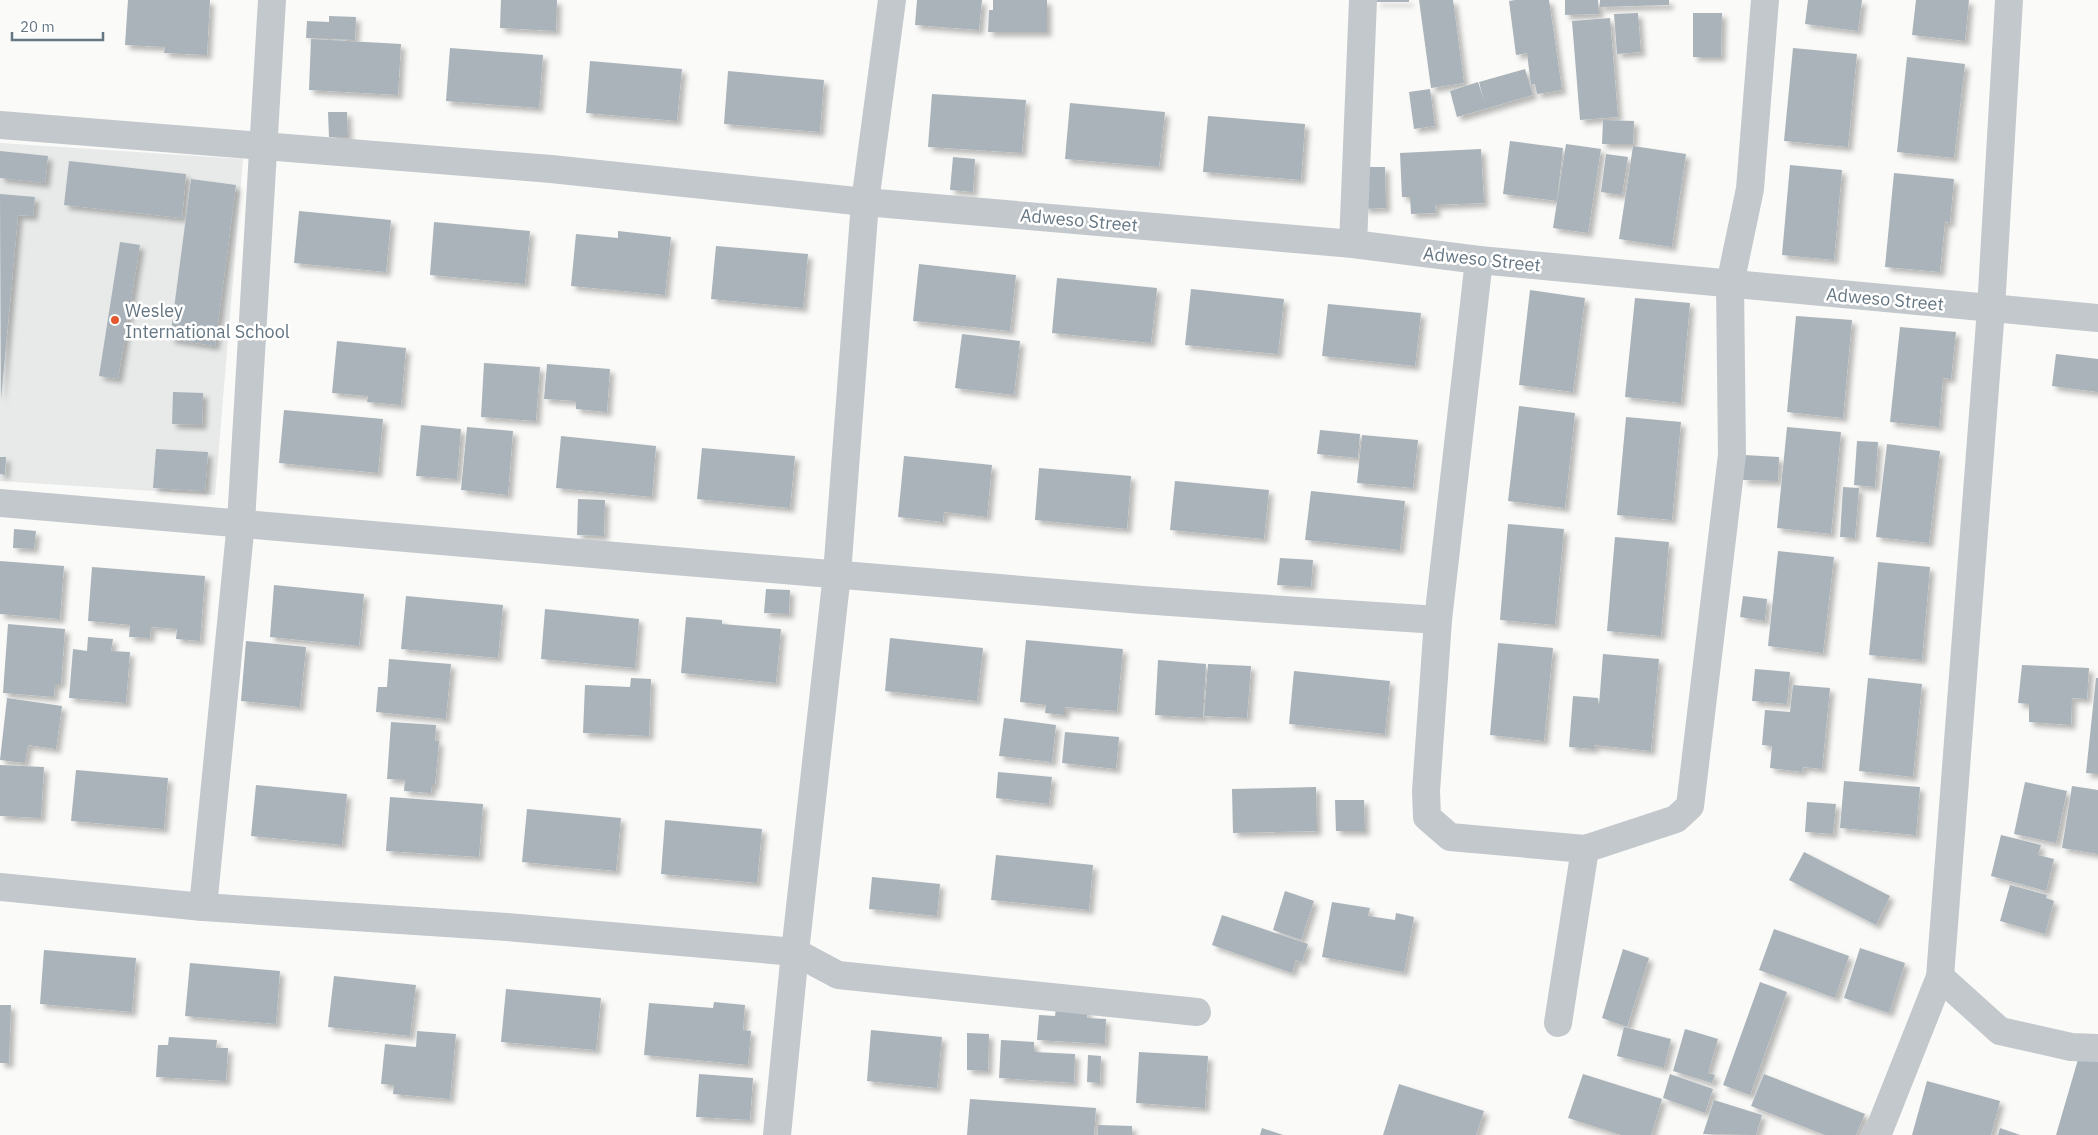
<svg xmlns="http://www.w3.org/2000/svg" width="2098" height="1135" font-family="'IBM Plex Sans',sans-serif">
<defs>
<filter id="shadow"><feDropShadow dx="4.5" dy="4.5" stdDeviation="2.5" flood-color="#0004"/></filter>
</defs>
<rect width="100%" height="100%" fill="#fafaf8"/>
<path fill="#e8e9e9" d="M 0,143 L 243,159 L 215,495 L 0,481 Z"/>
<g fill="#aab3b9" filter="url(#shadow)">
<path d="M 128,0 L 210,0 L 207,55 L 164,53 L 165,47 L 125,45 Z"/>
<path d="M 501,0 L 557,0 L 556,31 L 500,28 Z"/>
<path d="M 917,0 L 982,0 L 979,30 L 915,25 Z"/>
<path d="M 993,0 L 1047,0 L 1047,32 L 988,32 L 989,10 L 993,10 Z"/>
<rect x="1376" y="0" width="33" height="2"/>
<path d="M 1419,0 L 1453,0 L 1464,83 L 1431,88 Z"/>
<path d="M 1515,0 L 1549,0 L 1562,90 L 1537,94 L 1535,84 L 1531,85 L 1527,53 L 1516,55 L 1509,1 Z"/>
<path d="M 1565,0 L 1598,0 L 1599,14 L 1565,15 Z"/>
<path d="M 1600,0 L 1669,0 L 1669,5 L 1600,7 Z"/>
<path d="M 1808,0 L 1862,0 L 1858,31 L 1805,24 Z"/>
<path d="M 1916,0 L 1969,0 L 1965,41 L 1912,35 Z"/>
<path d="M 1638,13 L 1641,52 L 1617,54 L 1614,14 Z"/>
<path d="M 1693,13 L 1722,13 L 1721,57 L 1693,57 Z"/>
<path d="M 329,16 L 356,17 L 355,40 L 306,38 L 307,21 L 329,22 Z"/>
<path d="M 1610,18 L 1618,117 L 1580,120 L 1572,21 Z"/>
<path d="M 311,39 L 401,44 L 398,95 L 309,90 Z"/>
<path d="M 450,48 L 543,55 L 539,108 L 446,101 Z"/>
<path d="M 1793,48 L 1857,54 L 1848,147 L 1784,141 Z"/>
<path d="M 1907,57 L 1965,64 L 1954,158 L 1897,152 Z"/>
<path d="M 590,61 L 682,69 L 677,121 L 586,113 Z"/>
<path d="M 1525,69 L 1533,95 L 1457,117 L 1450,91 L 1478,82 L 1485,104 L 1479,82 Z"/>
<path d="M 728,71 L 824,80 L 820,132 L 724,124 Z"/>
<path d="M 1430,89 L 1435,126 L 1414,129 L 1409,92 Z"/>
<path d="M 932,94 L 1026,100 L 1022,153 L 928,147 Z"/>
<path d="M 1070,103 L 1165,112 L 1159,167 L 1065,159 Z"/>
<path d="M 328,112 L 347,112 L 348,137 L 329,137 Z"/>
<path d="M 1208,116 L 1305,124 L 1301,180 L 1203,172 Z"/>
<path d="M 1603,120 L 1634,121 L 1633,144 L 1602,144 Z"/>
<path d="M 1510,141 L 1563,148 L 1557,201 L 1503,194 Z"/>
<path d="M 1566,144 L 1601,149 L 1588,233 L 1553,228 Z"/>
<path d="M 1633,146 L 1686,154 L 1672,247 L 1619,239 Z"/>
<path d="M 1481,149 L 1484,203 L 1435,205 L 1436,213 L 1411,214 L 1410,197 L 1402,197 L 1400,153 Z"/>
<path d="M 0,151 L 48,156 L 45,183 L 0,178 Z"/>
<path d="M 1606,154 L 1628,157 L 1622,195 L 1601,192 Z"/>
<path d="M 953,157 L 975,159 L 973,192 L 950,190 Z"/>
<path d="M 69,161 L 186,174 L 182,218 L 64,205 Z"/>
<path d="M 1790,165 L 1842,170 L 1834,260 L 1782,255 Z"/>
<path d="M 1364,167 L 1385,167 L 1386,208 L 1364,209 Z"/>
<path d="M 1894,173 L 1954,179 L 1950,223 L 1945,222 L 1940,272 L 1885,267 Z"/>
<path d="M 191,179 L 236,185 L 215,346 L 170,339 Z"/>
<path d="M 0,194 L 35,197 L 33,216 L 18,215 L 1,400 Z"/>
<path d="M 299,211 L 391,220 L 386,272 L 294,263 Z"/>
<path d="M 434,222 L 530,231 L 525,284 L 430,275 Z"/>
<path d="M 618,231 L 671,237 L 665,295 L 571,286 L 576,234 L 618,238 Z"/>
<path d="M 120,242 L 140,245 L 118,379 L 99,376 Z"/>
<path d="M 716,246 L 808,254 L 803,308 L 711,299 Z"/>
<path d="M 919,264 L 1016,275 L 1010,331 L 913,321 Z"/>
<path d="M 1057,278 L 1157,288 L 1151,343 L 1052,333 Z"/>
<path d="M 1191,289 L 1284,299 L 1278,354 L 1185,345 Z"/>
<path d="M 1530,290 L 1585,298 L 1573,392 L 1519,385 Z"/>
<path d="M 1635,298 L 1690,303 L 1681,403 L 1625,397 Z"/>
<path d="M 1328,304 L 1421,313 L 1415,366 L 1322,356 Z"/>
<path d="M 1796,316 L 1852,320 L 1843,418 L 1787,412 Z"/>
<path d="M 1900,327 L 1956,332 L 1951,379 L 1943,378 L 1939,427 L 1890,422 Z"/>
<path d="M 962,334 L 1020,341 L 1014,395 L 955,388 Z"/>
<path d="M 337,341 L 406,348 L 401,405 L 367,402 L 368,396 L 332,393 Z"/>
<path d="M 2056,354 L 2098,359 L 2098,392 L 2052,386 Z"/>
<path d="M 484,363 L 540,367 L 536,421 L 481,417 Z"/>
<path d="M 547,364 L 610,369 L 607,412 L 576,409 L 576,401 L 544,399 Z"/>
<path d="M 173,392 L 203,393 L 202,425 L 172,424 Z"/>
<path d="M 1519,406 L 1575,413 L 1565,508 L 1508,501 Z"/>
<path d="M 284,410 L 383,419 L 378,473 L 279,463 Z"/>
<path d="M 1626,417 L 1681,422 L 1672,520 L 1617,515 Z"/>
<path d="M 421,425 L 461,429 L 457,479 L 416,476 Z"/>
<path d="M 467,427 L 513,431 L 508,495 L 461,490 Z"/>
<path d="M 1787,427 L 1841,432 L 1831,534 L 1777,528 Z"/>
<path d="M 1320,430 L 1360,434 L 1358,458 L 1317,454 Z"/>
<path d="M 1362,435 L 1418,440 L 1413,488 L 1357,483 Z"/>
<path d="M 561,436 L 656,446 L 652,497 L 556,488 Z"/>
<path d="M 1857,441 L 1878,442 L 1875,487 L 1854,485 Z"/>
<path d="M 1887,444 L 1940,451 L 1929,543 L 1876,537 Z"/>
<path d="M 702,448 L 795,456 L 790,508 L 697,499 Z"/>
<path d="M 156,449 L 208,452 L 205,491 L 153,488 Z"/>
<path d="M 1744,455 L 1779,457 L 1778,481 L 1743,480 Z"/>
<path d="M 904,456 L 992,465 L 987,517 L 944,512 L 943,522 L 898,517 Z"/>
<path d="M 0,457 L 6,457 L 5,475 L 0,474 Z"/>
<path d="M 1039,468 L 1131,476 L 1127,529 L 1035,520 Z"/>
<path d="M 1175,481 L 1269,490 L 1264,539 L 1170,530 Z"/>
<path d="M 1843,487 L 1859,488 L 1855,538 L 1840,537 Z"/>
<path d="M 1311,491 L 1405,501 L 1400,550 L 1305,540 Z"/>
<path d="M 578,499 L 605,500 L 604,536 L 577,535 Z"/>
<path d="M 1508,524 L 1564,529 L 1555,625 L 1500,620 Z"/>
<path d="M 14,529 L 36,531 L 34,549 L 13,548 Z"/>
<path d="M 1615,537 L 1669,542 L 1661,636 L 1607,631 Z"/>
<path d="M 1778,551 L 1834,557 L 1823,653 L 1768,646 Z"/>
<path d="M 1280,558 L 1313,560 L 1311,587 L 1277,585 Z"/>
<path d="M 0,561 L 64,566 L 60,619 L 0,614 Z"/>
<path d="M 1878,562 L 1930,567 L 1922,660 L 1869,655 Z"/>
<path d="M 92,567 L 205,576 L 200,641 L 176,639 L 177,629 L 151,627 L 150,638 L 129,637 L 130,625 L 88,621 Z"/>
<path d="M 274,585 L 364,594 L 359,646 L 270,637 Z"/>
<path d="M 766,589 L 790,590 L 789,614 L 764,613 Z"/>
<path d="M 406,596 L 503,605 L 498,658 L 401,649 Z"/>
<path d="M 1743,596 L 1767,599 L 1765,621 L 1740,617 Z"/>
<path d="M 545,609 L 639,619 L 635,668 L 541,659 Z"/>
<path d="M 686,617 L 722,620 L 722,624 L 781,629 L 776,683 L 681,673 Z"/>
<path d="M 8,624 L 65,629 L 61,684 L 55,684 L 54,697 L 3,693 Z"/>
<path d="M 88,637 L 113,639 L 111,651 L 130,652 L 126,703 L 69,698 L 73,649 L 87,651 Z"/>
<path d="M 890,638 L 983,648 L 977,701 L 885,691 Z"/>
<path d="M 1026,640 L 1123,649 L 1117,711 L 1065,707 L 1065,715 L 1045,713 L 1046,705 L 1020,702 Z"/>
<path d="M 246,641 L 306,647 L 300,707 L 241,701 Z"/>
<path d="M 1498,643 L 1553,648 L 1544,741 L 1490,735 Z"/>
<path d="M 1603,654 L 1659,659 L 1651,751 L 1594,745 L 1594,749 L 1569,747 L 1573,696 L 1598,698 L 1599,705 Z"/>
<path d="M 389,659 L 451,664 L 446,719 L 376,712 L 378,687 L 387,687 Z"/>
<path d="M 1158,660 L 1206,664 L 1203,718 L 1155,715 Z"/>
<path d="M 1208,664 L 1251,666 L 1247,718 L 1204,716 Z"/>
<path d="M 2022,665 L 2089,668 L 2087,699 L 2072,698 L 2071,725 L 2029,722 L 2029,704 L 2018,703 Z"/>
<path d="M 1755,669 L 1790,672 L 1787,704 L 1752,701 Z"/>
<path d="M 1294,671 L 1390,681 L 1385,734 L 1289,724 Z"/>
<path d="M 631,678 L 651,679 L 649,736 L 583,733 L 585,685 L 630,687 Z"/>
<path d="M 1868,678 L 1922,684 L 1913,777 L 1859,771 Z"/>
<path d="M 2096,678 L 2098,678 L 2098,774 L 2086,773 Z"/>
<path d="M 1793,685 L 1830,688 L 1822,769 L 1803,767 L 1802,772 L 1770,768 L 1772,746 L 1762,745 L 1765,710 L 1790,712 Z"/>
<path d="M 7,698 L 62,706 L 56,749 L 28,745 L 25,763 L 0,760 Z"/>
<path d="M 1004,718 L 1056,725 L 1052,762 L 999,756 Z"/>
<path d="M 391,722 L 436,725 L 435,741 L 439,741 L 435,785 L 432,785 L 431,793 L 404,791 L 405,780 L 387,779 Z"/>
<path d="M 1065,732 L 1119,737 L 1116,769 L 1062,763 Z"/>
<path d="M 0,765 L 44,767 L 41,818 L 0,816 Z"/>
<path d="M 76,770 L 168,778 L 164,829 L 71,821 Z"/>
<path d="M 998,772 L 1052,777 L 1049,804 L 996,798 Z"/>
<path d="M 1844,781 L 1920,787 L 1916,835 L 1840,828 Z"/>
<path d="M 2025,782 L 2067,791 L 2056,843 L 2014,834 Z"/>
<path d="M 256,785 L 347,794 L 342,845 L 251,836 Z"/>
<path d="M 2072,786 L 2098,790 L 2098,854 L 2062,848 Z"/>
<path d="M 1316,787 L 1317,831 L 1233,833 L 1232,789 Z"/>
<path d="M 390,797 L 483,804 L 479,857 L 386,851 Z"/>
<path d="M 1335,800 L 1364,800 L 1365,831 L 1336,831 Z"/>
<path d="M 1807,802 L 1836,804 L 1833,834 L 1805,832 Z"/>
<path d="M 527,809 L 621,818 L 616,871 L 522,862 Z"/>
<path d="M 665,820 L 762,829 L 757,883 L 661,874 Z"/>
<path d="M 2001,835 L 2041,845 L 2038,855 L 2054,859 L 2046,891 L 1991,876 Z"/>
<path d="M 1804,852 L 1890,896 L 1876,925 L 1789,880 Z"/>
<path d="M 996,855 L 1093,865 L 1089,910 L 991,900 Z"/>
<path d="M 872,877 L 940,884 L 937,916 L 869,909 Z"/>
<path d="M 2010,885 L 2047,895 L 2046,898 L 2054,901 L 2045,934 L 2000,921 Z"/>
<path d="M 1285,891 L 1314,901 L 1301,940 L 1273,930 Z"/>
<path d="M 1332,902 L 1370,908 L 1368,916 L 1395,920 L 1396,913 L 1414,917 L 1404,972 L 1322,957 Z"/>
<path d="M 1222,915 L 1308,944 L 1302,962 L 1296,960 L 1292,973 L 1212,945 Z"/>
<path d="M 1774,929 L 1849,956 L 1835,998 L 1759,970 Z"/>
<path d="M 1860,948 L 1905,963 L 1889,1013 L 1844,998 Z"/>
<path d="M 1623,949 L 1649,958 L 1627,1027 L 1602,1018 Z"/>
<path d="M 44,950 L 136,958 L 132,1012 L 40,1004 Z"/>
<path d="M 190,963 L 280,971 L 276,1024 L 185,1016 Z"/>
<path d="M 334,976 L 416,985 L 410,1036 L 328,1027 Z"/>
<path d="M 1760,982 L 1787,992 L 1750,1095 L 1723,1085 Z"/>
<path d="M 506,989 L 601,998 L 596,1050 L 501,1042 Z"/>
<path d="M 714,1002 L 745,1005 L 743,1030 L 751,1031 L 748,1065 L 644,1055 L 649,1003 L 713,1008 Z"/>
<path d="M 0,1005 L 11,1005 L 9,1063 L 0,1063 Z"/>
<path d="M 1056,1008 L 1088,1010 L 1087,1018 L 1106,1019 L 1105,1044 L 1037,1040 L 1039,1015 L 1055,1016 Z"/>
<path d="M 1624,1027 L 1671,1039 L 1664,1068 L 1617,1056 Z"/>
<path d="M 1685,1029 L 1718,1039 L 1708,1073 L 1715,1075 L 1712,1083 L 1673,1071 Z"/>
<path d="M 871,1030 L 942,1037 L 937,1088 L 867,1081 Z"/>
<path d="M 417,1031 L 456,1034 L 450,1099 L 393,1094 L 394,1085 L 381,1084 L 385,1044 L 416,1047 Z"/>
<path d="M 967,1033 L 989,1034 L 988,1071 L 967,1070 Z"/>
<path d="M 169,1037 L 217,1040 L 216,1048 L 228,1048 L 226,1081 L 156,1077 L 158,1045 L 168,1045 Z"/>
<path d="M 1001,1040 L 1034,1042 L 1034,1052 L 1075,1054 L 1074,1083 L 999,1078 Z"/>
<path d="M 1139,1052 L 1208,1056 L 1205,1108 L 1136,1103 Z"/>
<path d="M 1088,1055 L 1101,1056 L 1100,1083 L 1087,1082 Z"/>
<path d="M 2079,1056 L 2098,1062 L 2098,1135 L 2056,1135 Z"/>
<path d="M 699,1074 L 753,1078 L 750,1120 L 696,1117 Z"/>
<path d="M 1583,1074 L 1662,1099 L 1651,1135 L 1621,1135 L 1568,1118 Z"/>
<path d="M 1670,1074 L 1713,1089 L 1705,1113 L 1663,1098 Z"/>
<path d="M 1764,1074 L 1865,1114 L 1856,1135 L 1825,1135 L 1751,1106 Z"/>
<path d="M 1927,1081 L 2000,1101 L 1991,1135 L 1912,1135 Z"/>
<path d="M 1399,1084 L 1484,1111 L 1476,1135 L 1383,1135 Z"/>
<path d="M 970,1099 L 1096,1108 L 1094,1135 L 967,1135 Z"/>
<path d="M 1714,1100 L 1762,1115 L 1756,1135 L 1703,1134 Z"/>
<path d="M 1098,1125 L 1132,1126 L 1132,1135 L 1098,1135 Z"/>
<path d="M 1262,1128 L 1283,1135 L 1260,1135 Z"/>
<path d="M 2000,1128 L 2020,1135 L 1998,1135 Z"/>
</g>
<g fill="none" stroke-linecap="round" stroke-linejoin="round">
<g stroke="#c3c8cc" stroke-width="28">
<path d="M 2009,0 L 1991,309 L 1940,977 L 2000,1031 L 2071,1047 L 2098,1048"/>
<path d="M 0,125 L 551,169 L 865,202 L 1353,244 L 1479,260 L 2098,318"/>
<path d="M 1353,244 L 1363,0"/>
<path d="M 1479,260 L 1438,620 L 1426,791 L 1427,817 L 1450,837 L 1585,849 L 1676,819 L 1690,806 L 1732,455 L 1730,284 L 1750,189 L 1765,0"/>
<path d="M 0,503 C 381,533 761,571 1142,600 C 1241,607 1339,614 1438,620"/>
<path d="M 0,887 L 203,907 L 507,927 L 795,952 L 838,975 L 1197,1012"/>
<path d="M 203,907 L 241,522 L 272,0"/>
<path d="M 1558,1023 L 1585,849"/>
<path d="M 777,1135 L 795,952 L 837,574 L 865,202 L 892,0"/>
<path d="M 1874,1135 L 1880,1128 L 1940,977"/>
</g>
</g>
<circle fill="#e4572e" stroke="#fff" stroke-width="2" cx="115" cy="320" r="5"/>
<g text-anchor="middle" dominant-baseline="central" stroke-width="5" stroke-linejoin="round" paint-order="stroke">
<g font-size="18" fill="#657683" stroke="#fff">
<text transform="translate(1079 220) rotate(5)">Adweso Street</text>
<text transform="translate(1482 259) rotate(6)">Adweso Street</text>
<text transform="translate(1885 299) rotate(5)">Adweso Street</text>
</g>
<g font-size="18" fill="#657683" stroke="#fff" text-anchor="start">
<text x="125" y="310">Wesley<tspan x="125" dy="21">International School</tspan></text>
</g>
</g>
<path d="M12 32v8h91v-8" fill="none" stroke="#657683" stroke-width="2.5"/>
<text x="20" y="32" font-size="15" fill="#657683" stroke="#ffffff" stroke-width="4" paint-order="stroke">20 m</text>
</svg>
